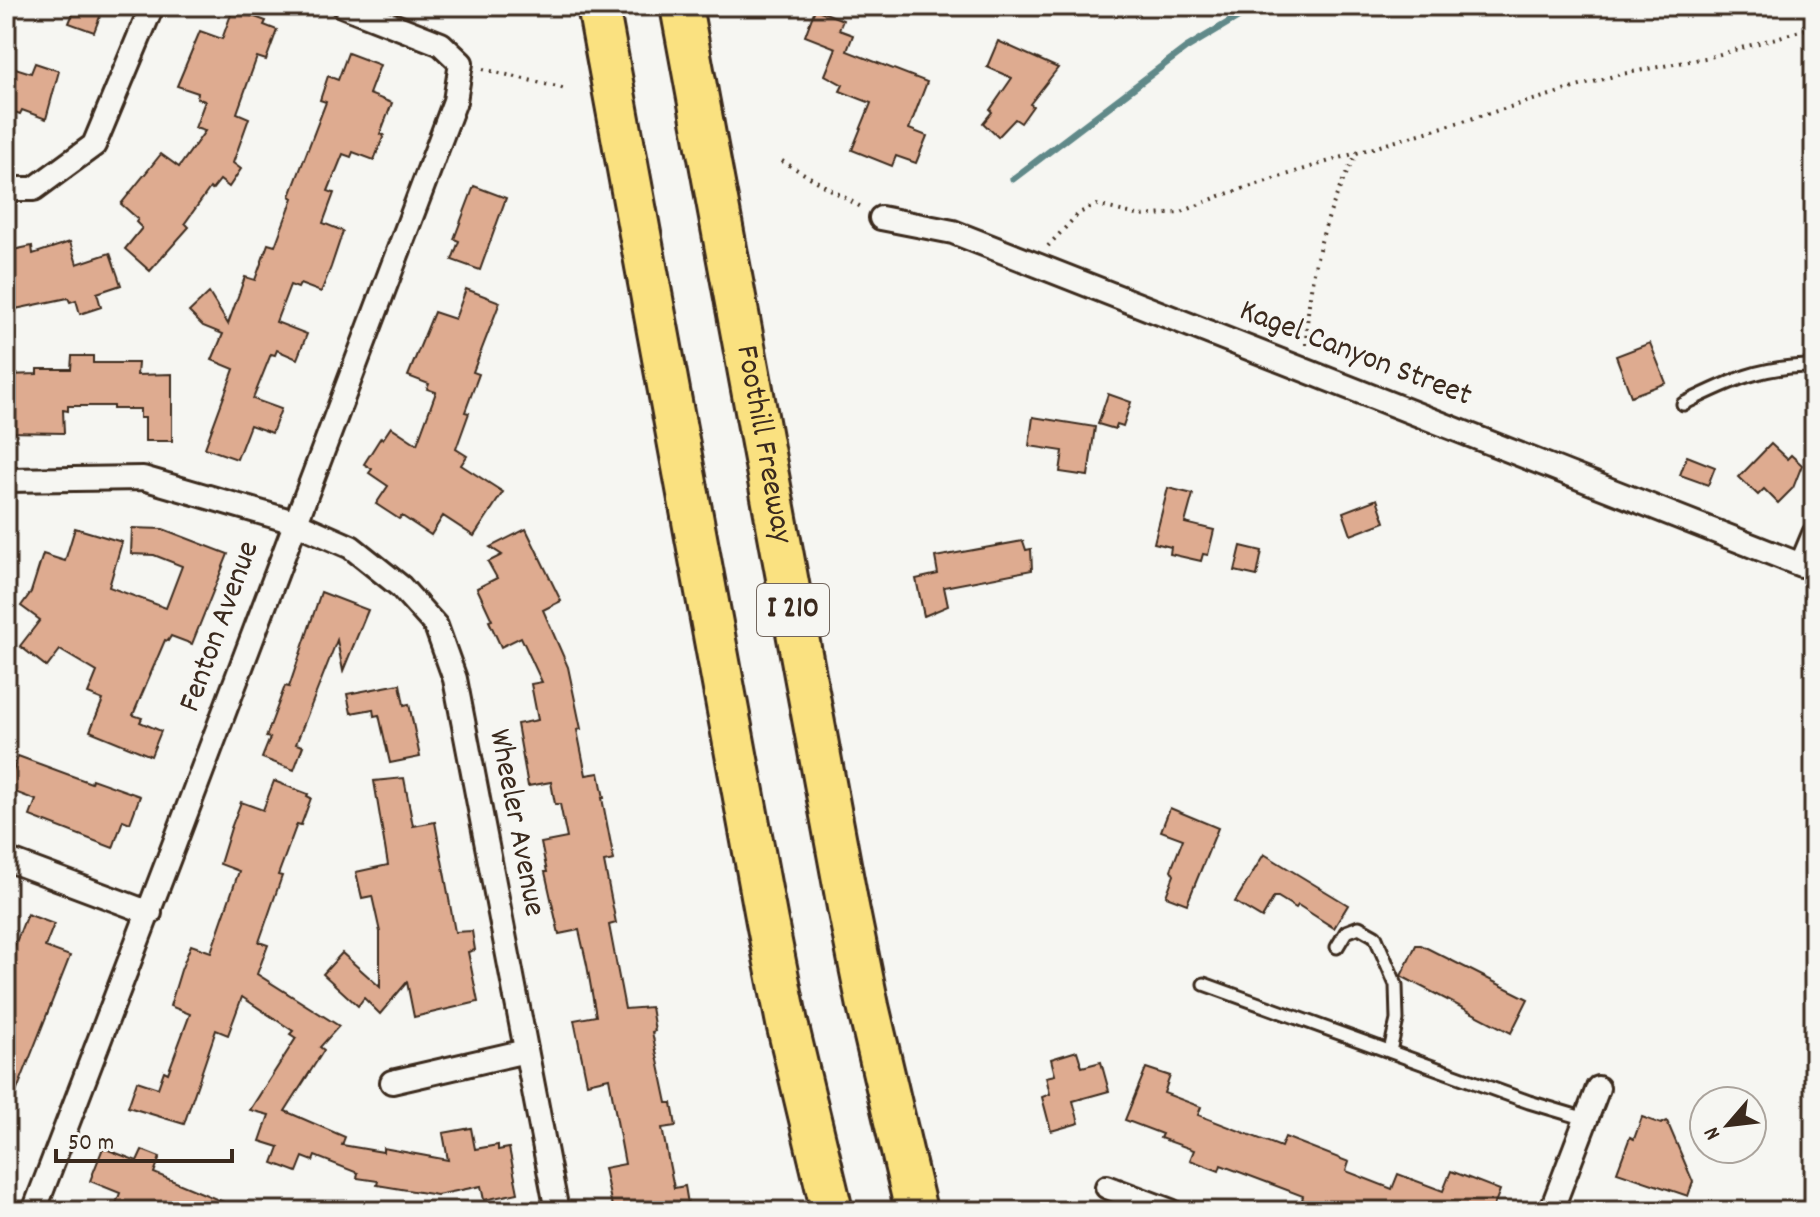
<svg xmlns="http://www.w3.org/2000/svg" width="1820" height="1217" font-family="Dekko,sans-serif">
<rect width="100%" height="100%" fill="#f6f6f2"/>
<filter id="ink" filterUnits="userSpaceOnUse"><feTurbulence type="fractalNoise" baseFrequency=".0125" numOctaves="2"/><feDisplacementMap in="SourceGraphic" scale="16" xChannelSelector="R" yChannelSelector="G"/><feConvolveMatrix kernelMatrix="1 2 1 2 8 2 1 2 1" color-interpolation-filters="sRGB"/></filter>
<g filter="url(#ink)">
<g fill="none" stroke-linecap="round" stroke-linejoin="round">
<path stroke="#608989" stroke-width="7" d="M 1013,179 L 1186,48 L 1256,6"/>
</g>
<g fill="#deab90" stroke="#3b2a1e" stroke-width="2">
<path d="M 76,6 L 104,6 L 94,32 L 69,23 Z"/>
<path d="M 233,9 L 266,21 L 264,25 L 277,30 L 266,60 L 257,57 L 237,113 L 249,118 L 233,163 L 241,169 L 229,187 L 220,180 L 212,190 L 210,188 L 185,223 L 189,227 L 150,271 L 125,249 L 142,228 L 136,222 L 138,219 L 121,204 L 161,154 L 179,167 L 205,131 L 195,128 L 205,101 L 197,98 L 198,93 L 177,86 L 200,31 L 222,39 Z"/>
<path d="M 815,9 L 843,20 L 839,30 L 853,35 L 847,51 L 927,82 L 909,129 L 927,136 L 916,163 L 896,156 L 892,166 L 852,150 L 871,103 L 840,91 L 843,85 L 825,75 L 836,48 L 805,36 Z"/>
<path d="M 998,41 L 1058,68 L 1030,104 L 1033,106 L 1021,123 L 1015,119 L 998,137 L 983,123 L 992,112 L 990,110 L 1012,78 L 987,67 Z"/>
<path d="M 348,53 L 380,65 L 369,94 L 392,103 L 380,134 L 384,135 L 374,160 L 353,152 L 351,157 L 343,154 L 328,191 L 334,193 L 323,223 L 343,231 L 331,267 L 321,292 L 300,284 L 298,288 L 290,285 L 276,322 L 307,334 L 297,359 L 277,350 L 275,355 L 271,354 L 253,399 L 281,409 L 272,433 L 250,425 L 237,459 L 205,448 L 234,369 L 212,360 L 223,334 L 203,326 L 189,312 L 209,293 L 228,324 L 245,277 L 255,280 L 268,244 L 275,246 L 293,198 L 290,196 L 326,102 L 320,100 L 328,76 L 338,80 Z"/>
<path d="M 35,63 L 59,71 L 46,119 L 22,110 L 20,114 L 6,109 L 6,65 L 31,73 Z"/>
<path d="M 474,186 L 506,198 L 480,270 L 452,260 L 459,241 L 454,239 Z"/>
<path d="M 70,242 L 77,264 L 110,253 L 121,285 L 97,293 L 101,307 L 80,314 L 76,300 L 70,302 L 68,298 L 6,311 L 6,273 L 13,272 L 8,251 L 32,246 L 33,254 Z"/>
<path d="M 466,289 L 500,302 L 473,372 L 479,374 L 465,412 L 469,413 L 456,449 L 467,456 L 461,465 L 503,492 L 474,536 L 443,516 L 431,535 L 402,516 L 399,519 L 376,504 L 388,486 L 369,473 L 372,469 L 364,464 L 381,437 L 383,439 L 391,427 L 417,444 L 436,392 L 427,389 L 429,384 L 408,376 L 434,312 L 455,319 Z"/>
<path d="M 1650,343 L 1666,383 L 1631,396 L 1616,356 Z"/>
<path d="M 72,356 L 93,356 L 93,363 L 138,363 L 137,375 L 172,374 L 172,441 L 145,441 L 145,418 L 140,418 L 140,409 L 113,409 L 113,406 L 68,406 L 68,411 L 63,410 L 64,433 L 6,432 L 6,375 L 37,374 L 37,369 L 71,369 Z"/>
<path d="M 1108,394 L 1131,402 L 1123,426 L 1117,424 L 1115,429 L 1098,424 Z"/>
<path d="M 1033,417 L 1095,427 L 1088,476 L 1060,472 L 1063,451 L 1029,446 Z"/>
<path d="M 1771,444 L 1787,459 L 1791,455 L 1802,465 L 1793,488 L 1778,503 L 1764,489 L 1758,495 L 1739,477 Z"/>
<path d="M 1687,456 L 1715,467 L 1708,485 L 1680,475 Z"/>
<path d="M 1168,488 L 1193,494 L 1185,523 L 1214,530 L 1208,555 L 1203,554 L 1201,561 L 1170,554 L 1171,547 L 1154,543 Z"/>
<path d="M 1377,499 L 1385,522 L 1351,535 L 1343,512 Z"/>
<path d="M 75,528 L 122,542 L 109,587 L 166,608 L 182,566 L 154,555 L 131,554 L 132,528 L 163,529 L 228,554 L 192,644 L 171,636 L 168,641 L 165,640 L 133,715 L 142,718 L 140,722 L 161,731 L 151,756 L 90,731 L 103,700 L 88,694 L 97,672 L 60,650 L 47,667 L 20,646 L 40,620 L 21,606 L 31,592 L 43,554 L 65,561 Z"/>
<path d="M 526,529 L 561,601 L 543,610 L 568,667 L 581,729 L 577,730 L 586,775 L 599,773 L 604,798 L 602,798 L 614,860 L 604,862 L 616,923 L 609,925 L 625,1009 L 651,1007 L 655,1031 L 652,1032 L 667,1103 L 672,1103 L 676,1126 L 662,1128 L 674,1188 L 685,1186 L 688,1204 L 673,1207 L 674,1211 L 613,1211 L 604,1168 L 625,1164 L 609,1078 L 587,1083 L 574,1020 L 596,1016 L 587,965 L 579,930 L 559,934 L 545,872 L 547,872 L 541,843 L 567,838 L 560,804 L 555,804 L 551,782 L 528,786 L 517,724 L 538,720 L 531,684 L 542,682 L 521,637 L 501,647 L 489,621 L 492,620 L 477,588 L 497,578 L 488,562 L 502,555 L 490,547 Z"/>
<path d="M 1023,541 L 1026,550 L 1031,549 L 1032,570 L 944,587 L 948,606 L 924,616 L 916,579 L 938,574 L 935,557 Z"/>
<path d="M 1241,546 L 1262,551 L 1257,576 L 1235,571 Z"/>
<path d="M 321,592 L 368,610 L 343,671 L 337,640 L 296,744 L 303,746 L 294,770 L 262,758 L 270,738 L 266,737 L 285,686 L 289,687 Z"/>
<path d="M 400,684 L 404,705 L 409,704 L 420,757 L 390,763 L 379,715 L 374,716 L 373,709 L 351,713 L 347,694 Z"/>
<path d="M 18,756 L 91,783 L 92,779 L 140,796 L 130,823 L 123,820 L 113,848 L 30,816 L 36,800 L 7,789 Z"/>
<path d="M 404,778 L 413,826 L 435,822 L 455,932 L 472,931 L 475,950 L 468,952 L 478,1002 L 414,1017 L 407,982 L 380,1014 L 364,998 L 358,1006 L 323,974 L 342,953 L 380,987 L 380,932 L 372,896 L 362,898 L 356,872 L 388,865 L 374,781 Z"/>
<path d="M 274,781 L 308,794 L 307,796 L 311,798 L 301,825 L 297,824 L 278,875 L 282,876 L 259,942 L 268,945 L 257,974 L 339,1026 L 320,1047 L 324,1050 L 285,1111 L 345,1137 L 342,1145 L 383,1152 L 383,1148 L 448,1160 L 443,1133 L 471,1128 L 475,1149 L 498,1145 L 498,1150 L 509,1148 L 518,1193 L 484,1200 L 481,1186 L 437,1195 L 377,1185 L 378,1181 L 357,1178 L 358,1173 L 315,1156 L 313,1161 L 303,1157 L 297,1172 L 273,1163 L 279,1147 L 260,1141 L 269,1115 L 250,1110 L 296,1038 L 290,1034 L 293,1031 L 242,997 L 228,1035 L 216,1030 L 184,1124 L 128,1107 L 137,1081 L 158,1088 L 164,1071 L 168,1073 L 190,1014 L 170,1006 L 181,970 L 191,945 L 211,952 L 239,871 L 220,864 L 231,828 L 241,802 L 263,810 Z"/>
<path d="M 1170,808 L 1218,828 L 1187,904 L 1166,896 L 1174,875 L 1171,870 L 1183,839 L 1161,831 Z"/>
<path d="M 1264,854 L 1348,905 L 1334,928 L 1298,905 L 1296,908 L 1278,897 L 1274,897 L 1262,918 L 1235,902 Z"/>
<path d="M 27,914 L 54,924 L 45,947 L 70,956 L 6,1118 L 6,968 Z"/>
<path d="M 1416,945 L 1421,945 L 1528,999 L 1511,1033 L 1401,976 Z"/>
<path d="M 1077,1051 L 1082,1067 L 1101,1062 L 1109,1091 L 1073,1101 L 1079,1123 L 1051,1131 L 1042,1097 L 1050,1094 L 1046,1077 L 1055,1075 L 1051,1059 Z"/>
<path d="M 1146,1068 L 1170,1076 L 1164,1093 L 1201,1107 L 1198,1115 L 1281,1147 L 1285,1137 L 1349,1162 L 1346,1171 L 1392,1189 L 1398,1174 L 1443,1191 L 1451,1171 L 1500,1190 L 1492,1211 L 1332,1211 L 1302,1200 L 1303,1196 L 1221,1165 L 1219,1171 L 1190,1160 L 1194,1150 L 1160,1138 L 1162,1134 L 1125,1120 Z"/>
<path d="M 1642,1117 L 1661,1124 L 1667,1121 L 1693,1182 L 1688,1196 L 1617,1172 L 1630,1137 L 1634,1139 Z"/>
<path d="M 103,1148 L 137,1161 L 142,1150 L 160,1157 L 154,1173 L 245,1211 L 113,1211 L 120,1193 L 90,1181 Z"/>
</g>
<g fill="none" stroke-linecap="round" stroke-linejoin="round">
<g stroke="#3b2a1e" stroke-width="17">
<g id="service">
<path d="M 1683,404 C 1730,381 1760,366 1814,366"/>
<path d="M 1337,947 L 1346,932 L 1359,927 L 1375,936 L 1396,985 L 1397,1020 L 1390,1051"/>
<path d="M 1204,984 L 1529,1102 L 1586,1119"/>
</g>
</g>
<g stroke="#3b2a1e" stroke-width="28">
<g id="minor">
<path d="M 6,189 L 34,189 L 94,145 L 152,6"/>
<path d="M 881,218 L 953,232 L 1801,565 L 1814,534"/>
<path d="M 6,480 L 143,478 L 294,522 L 351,547 L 401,587 L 436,626 L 455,679 L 557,1211"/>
<path d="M 6,859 L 150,913"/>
<path d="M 392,1082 L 526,1051"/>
<path d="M 1107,1187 L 1171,1211"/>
<path d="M 34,1211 C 177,842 314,470 455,101 L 461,63 L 441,44 L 344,6"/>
<path d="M 1551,1211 L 1598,1088"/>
</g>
</g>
<g stroke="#3b2a1e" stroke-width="46">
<g id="motorway">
<path d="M 598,6 L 767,922 L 787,1023 L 832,1211"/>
<path id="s1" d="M 681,6 L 848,907 L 868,1006 L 916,1211"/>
</g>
</g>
<g stroke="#3b2a1e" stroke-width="4" stroke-dasharray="2 6" stroke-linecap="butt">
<path d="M 483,69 L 566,89"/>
<path d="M 782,161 L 861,207"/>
<path d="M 1048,246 L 1079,213 L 1097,205 L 1141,216 L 1179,213 L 1220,196 L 1333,160 L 1617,75 L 1710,57 L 1814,27"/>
<path d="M 1306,345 C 1308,277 1324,213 1357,153"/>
</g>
<use href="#service" stroke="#f6f6f2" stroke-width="11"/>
<use href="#minor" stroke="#f6f6f2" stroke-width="22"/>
<use href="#motorway" stroke="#fae180" stroke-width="40"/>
</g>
</g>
<g text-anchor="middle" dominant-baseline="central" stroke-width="6" stroke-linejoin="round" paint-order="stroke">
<rect fill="#f6f6f2" stroke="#73675e" stroke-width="2" x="757" y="584" width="72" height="52" rx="6"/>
<g font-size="30" font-weight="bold" fill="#3b2a1e">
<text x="793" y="610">I 210</text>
</g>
<g font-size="32" fill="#3b2a1e" stroke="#f6f6f2">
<text transform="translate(1355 355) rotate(21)">Kagel Canyon Street</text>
<text stroke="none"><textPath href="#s1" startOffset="446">Foothill Freeway</textPath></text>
<text transform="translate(221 627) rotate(-70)">Fenton Avenue</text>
<text transform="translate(515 823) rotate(79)">Wheeler Avenue</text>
</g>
</g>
<rect width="1820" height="1217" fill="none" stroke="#f6f6f2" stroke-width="32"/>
<rect x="16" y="16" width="1788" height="1185" fill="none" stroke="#3b2a1e" stroke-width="3" filter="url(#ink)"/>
<g transform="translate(1728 1125) rotate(242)"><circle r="38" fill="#f6f6f2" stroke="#aba49d" stroke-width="2"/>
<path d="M0-6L14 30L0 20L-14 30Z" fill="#3b2a1e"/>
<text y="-12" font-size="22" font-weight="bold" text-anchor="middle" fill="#3b2a1e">N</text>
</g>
<path d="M56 1149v12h176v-12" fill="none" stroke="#3b2a1e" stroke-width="4"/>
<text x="68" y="1149" font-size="24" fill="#3b2a1e" stroke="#f6f6f2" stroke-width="6" paint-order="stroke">50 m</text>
</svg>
